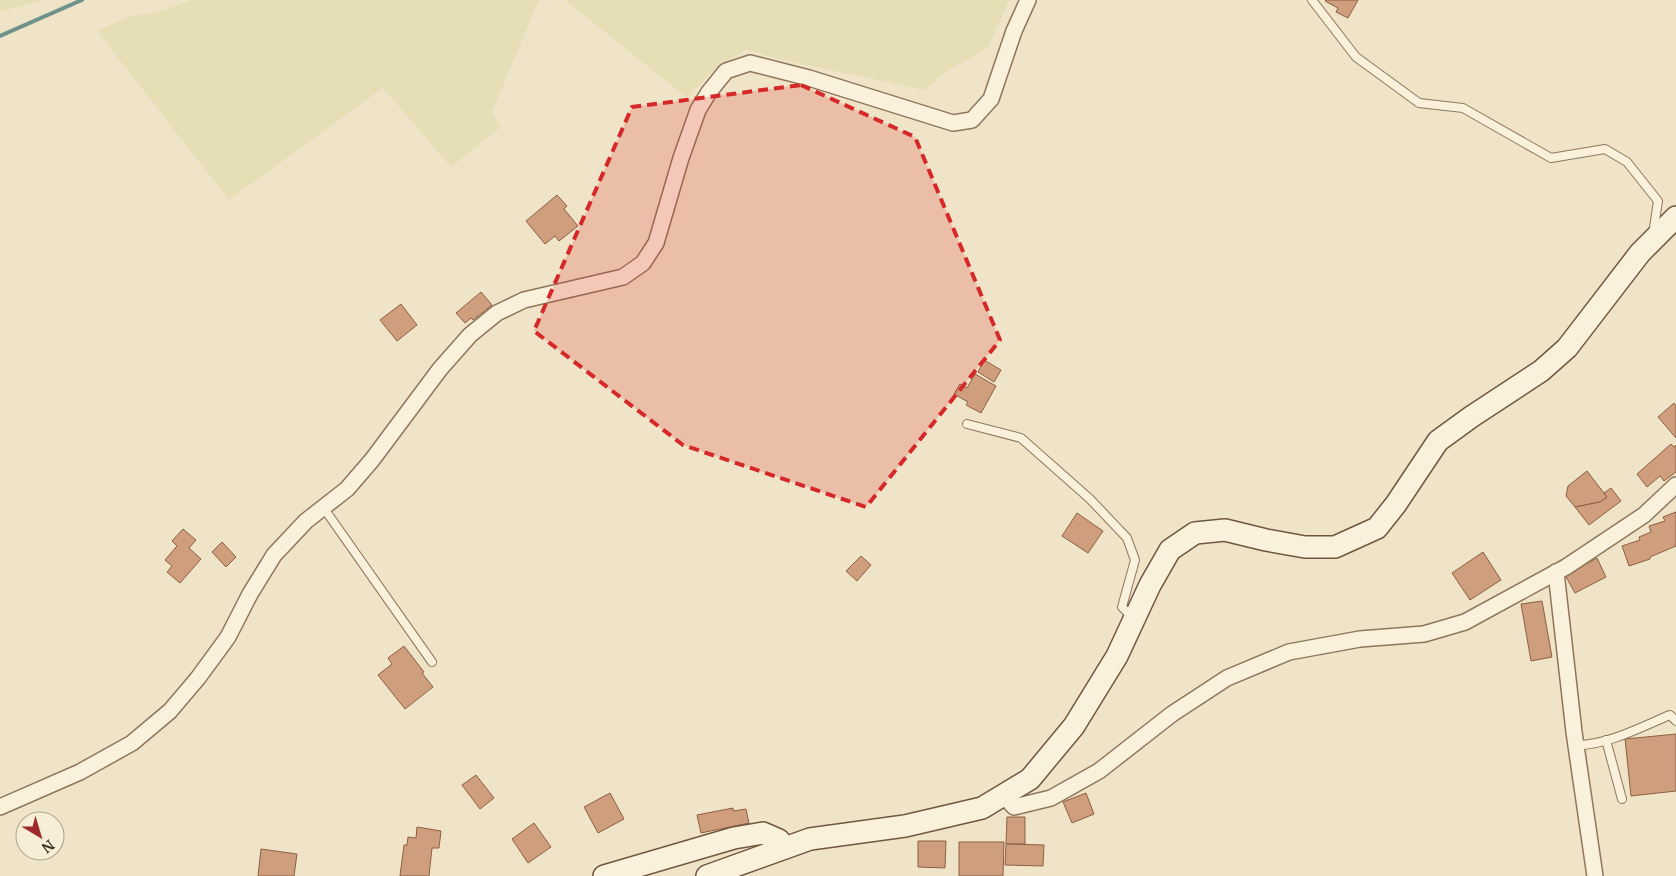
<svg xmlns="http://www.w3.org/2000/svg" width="1676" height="876" font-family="Merriweather,serif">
<rect width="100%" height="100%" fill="#f0e4c8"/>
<g fill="#e6deb5">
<path d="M 0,0 L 42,0 L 0,12 Z"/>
<path d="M 192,0 L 539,0 L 492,112 L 501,127 L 451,167 L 383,88 L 229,200 L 97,31 L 130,16 L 155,13 Z"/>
<path d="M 565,0 L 1009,0 L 988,48 L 946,72 L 924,90 L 774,58 L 746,49 L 713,71 L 687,98 Z"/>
</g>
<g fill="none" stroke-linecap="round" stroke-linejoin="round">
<path stroke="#6f938a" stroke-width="4" d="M 0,36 L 82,0"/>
</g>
<g fill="#cf9f7d" stroke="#8d5f41">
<path d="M 1326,0 L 1358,0 L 1348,18 L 1336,12 L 1338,8 L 1325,1 Z"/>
<path d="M 557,195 L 567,206 L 564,209 L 578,226 L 559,241 L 555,236 L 545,244 L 526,221 Z"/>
<path d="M 481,292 L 492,305 L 473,320 L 471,318 L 465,323 L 456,313 Z"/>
<path d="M 401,304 L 417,325 L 397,341 L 380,320 Z"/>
<path d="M 984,360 L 1001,370 L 994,382 L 978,372 Z"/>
<path d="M 975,374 L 996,386 L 981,413 L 966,405 L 968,402 L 954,394 L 960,384 L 967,388 Z"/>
<path d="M 1674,403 L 1676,406 L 1676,438 L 1658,417 Z"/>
<path d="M 1671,444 L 1674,447 L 1676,445 L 1676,472 L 1664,481 L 1660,476 L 1647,487 L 1637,474 Z"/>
<path d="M 1587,471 L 1607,497 L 1600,502 L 1575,507 L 1566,496 L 1568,486 Z"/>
<path d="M 1611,488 L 1621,501 L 1589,525 L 1575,507 L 1600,502 L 1607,497 L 1604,493 Z"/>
<path d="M 1676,512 L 1676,546 L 1650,557 L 1650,559 L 1629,566 L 1622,546 L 1640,540 L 1639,537 L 1651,532 L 1649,526 L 1665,521 L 1663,517 Z"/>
<path d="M 1077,513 L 1103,531 L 1088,553 L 1062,536 Z"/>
<path d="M 183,529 L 196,540 L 189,548 L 201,559 L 180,583 L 167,572 L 172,566 L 165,560 L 177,546 L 172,541 Z"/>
<path d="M 222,542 L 236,557 L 226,567 L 212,552 Z"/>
<path d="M 1483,552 L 1501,580 L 1470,600 L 1452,573 Z"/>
<path d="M 861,556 L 871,565 L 857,581 L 846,571 Z"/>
<path d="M 1597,558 L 1606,577 L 1575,593 L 1565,575 Z"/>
<path d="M 1542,601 L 1552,657 L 1531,661 L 1521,604 Z"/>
<path d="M 404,646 L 424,672 L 422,673 L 433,687 L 405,709 L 378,675 L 392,664 L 388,658 Z"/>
<path d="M 1676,734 L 1676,791 L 1631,796 L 1625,739 Z"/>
<path d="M 476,775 L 494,798 L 480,809 L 462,785 Z"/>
<path d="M 610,793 L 624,819 L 598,833 L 584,807 Z"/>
<path d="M 1086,793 L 1094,814 L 1072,823 L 1063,802 Z"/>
<path d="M 733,808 L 733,811 L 746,809 L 749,823 L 701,833 L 697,815 Z"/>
<path d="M 1007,817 L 1025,817 L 1025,844 L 1006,844 Z"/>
<path d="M 534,823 L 551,847 L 528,863 L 512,839 Z"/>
<path d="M 417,827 L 441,831 L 439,848 L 432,848 L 429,876 L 400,876 L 404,845 L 407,845 L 408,837 L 416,838 Z"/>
<path d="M 918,841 L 946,841 L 945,868 L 918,867 Z"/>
<path d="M 959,842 L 1004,842 L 1003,876 L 959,876 Z"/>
<path d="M 1006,844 L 1044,845 L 1043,866 L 1005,865 Z"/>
<path d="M 261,849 L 297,854 L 294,876 L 258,876 Z"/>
</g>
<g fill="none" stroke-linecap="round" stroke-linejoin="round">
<g stroke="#8d765c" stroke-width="10">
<g id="lane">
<path d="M 1312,0 L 1356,57 L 1419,103 L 1463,108 L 1551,158 L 1605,149 L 1627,162 L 1658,201 L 1653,234"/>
<path d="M 967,424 L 1021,438 L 1090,499 L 1127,538 L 1135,560 L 1122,607 L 1133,618"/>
<path d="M 323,507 L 432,662"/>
<path d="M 1606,740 L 1622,799"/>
<path d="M 1576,745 C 1606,746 1643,726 1670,715 L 1676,721"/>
</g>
</g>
<g stroke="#8d765c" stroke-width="18">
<g id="street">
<path d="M 1556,572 L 1574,732 L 1595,876"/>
<path d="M 1003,795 L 1014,807 L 1051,798 L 1099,771 L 1172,714 L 1227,678 L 1289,652 L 1360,639 L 1424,634 L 1465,622 L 1566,567 L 1644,515 L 1676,485"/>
<path d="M 0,807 L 80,772 L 132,743 L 170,711 L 198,678 L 228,637 L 250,594 L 274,555 L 306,521 L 347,489 L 372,460 L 440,369 L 470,335 L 497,313 L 524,300 L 623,277 L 643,263 L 656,243 L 681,158 L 698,110 L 709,92 L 726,71 L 750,63 L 809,78 L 953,123 L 972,120 L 991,99 L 1014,31 L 1028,0"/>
</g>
</g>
<g stroke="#6f573f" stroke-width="24">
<g id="secondary">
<path d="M 604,876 L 734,838 L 763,833 L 779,840 L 783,848"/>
<path d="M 707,876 L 810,839 L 905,826 L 982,808 L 1030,779 L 1074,726 L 1117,656 L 1150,585 L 1170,550 L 1195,533 L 1225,530 L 1266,540 L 1305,547 L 1335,547 L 1377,528 L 1396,504 L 1438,441 L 1471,417 L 1541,371 L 1567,348 L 1640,253 L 1676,217"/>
</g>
</g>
<use href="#lane" stroke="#faf1dc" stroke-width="8"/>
<use href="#street" stroke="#faf1dc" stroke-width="15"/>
<use href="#secondary" stroke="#faf1dc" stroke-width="21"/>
</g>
<path fill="#d62828" fill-opacity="0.2" stroke="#d62828" stroke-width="4" stroke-dasharray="10 6" stroke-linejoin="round" d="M 801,85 L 915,137 L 1000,340 L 866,507 L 683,445 L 534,331 L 632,107 Z"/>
<g transform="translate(40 836) rotate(142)"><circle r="24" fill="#f7eed8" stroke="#ada18e"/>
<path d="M0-4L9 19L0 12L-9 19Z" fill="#9e2a2b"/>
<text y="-8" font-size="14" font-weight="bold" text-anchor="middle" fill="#3d2e20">N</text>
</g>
</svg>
